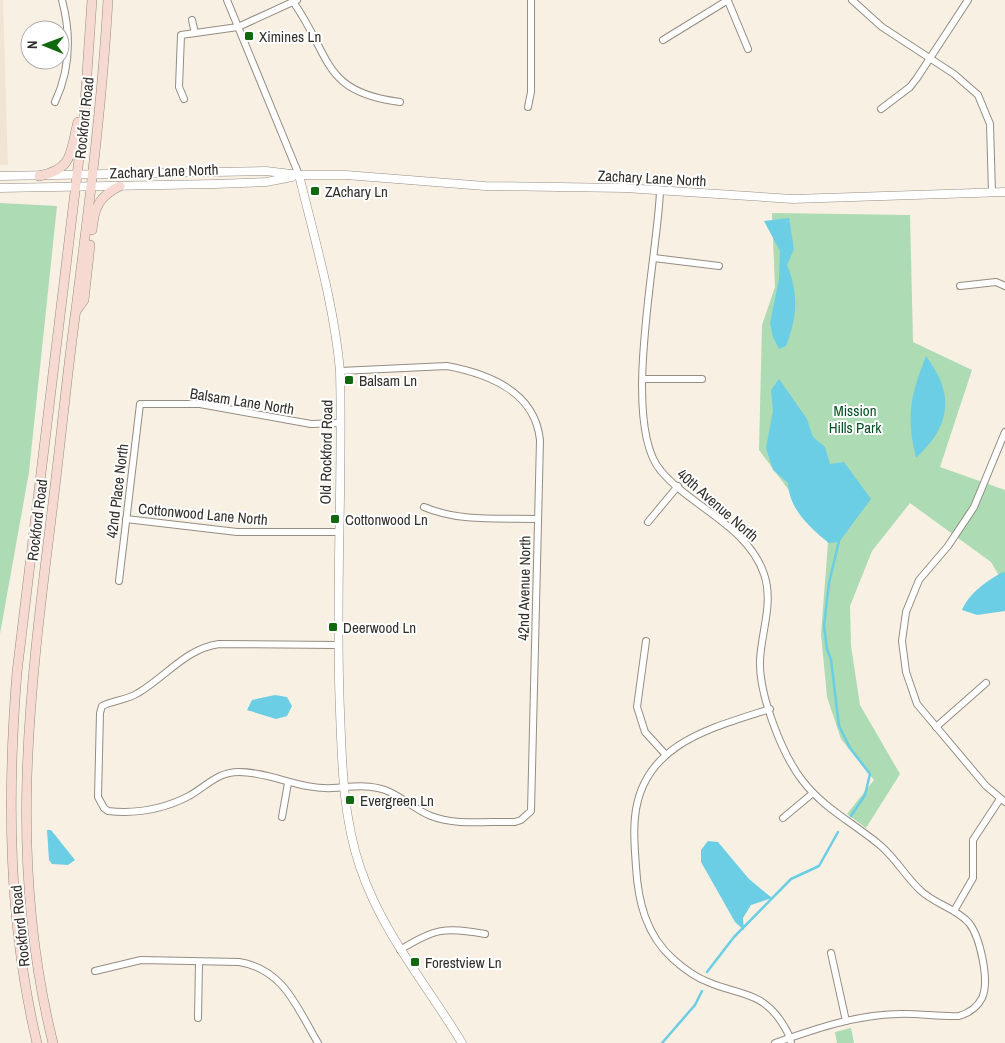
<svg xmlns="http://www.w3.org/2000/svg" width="1005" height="1043" font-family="'Archivo Narrow',sans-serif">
<rect width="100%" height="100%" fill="#f9f0e4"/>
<path fill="#f2e4d3" d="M 0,0 L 3,0 L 8,165 L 0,165 Z"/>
<g fill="#acdbb4">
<path d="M 0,203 L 57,206 L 29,472 L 0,634 Z"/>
<path d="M 772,213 L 910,215 L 913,342 L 972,370 L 940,467 L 1005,490 L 1005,586 L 991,562 L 910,503 L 872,551 L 850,606 L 851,646 L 860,705 L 900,774 L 866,828 L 847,814 L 874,780 L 841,739 L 827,697 L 821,634 L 828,543 L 759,450 L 762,325 L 775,287 Z"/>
<path d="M 851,1028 L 854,1043 L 837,1043 L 835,1032 Z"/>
</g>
<g fill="#6bcee4">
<path d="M 789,218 L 794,249 L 787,265 C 799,293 797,318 786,346 L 779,349 L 773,337 L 770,323 L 779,279 L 780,251 L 764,221 Z"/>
<path d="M 926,356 C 955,395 951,425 916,458 C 906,415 910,397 926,356 Z"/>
<path d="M 779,379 L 807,419 L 813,437 L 825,447 L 830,464 L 844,462 L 871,499 L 839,542 L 829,543 C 810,528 789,509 788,483 L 773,470 L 766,448 L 773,411 L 771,390 Z"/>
<path d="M 1003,572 L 1005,573 L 1005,611 L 977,615 L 962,610 C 969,593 988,580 1003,572 Z"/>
<path d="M 275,695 L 287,697 L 292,706 L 287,716 L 276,719 L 247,710 L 252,700 Z"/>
<path d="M 47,830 L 51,830 L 75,860 L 68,865 L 52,864 L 49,860 Z"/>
<path d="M 708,841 L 718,842 L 749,879 L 772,898 L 751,905 L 743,918 L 744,930 L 735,922 L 701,862 L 701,850 Z"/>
</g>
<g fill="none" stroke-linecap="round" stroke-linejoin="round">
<g stroke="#6bcee4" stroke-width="2.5">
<path d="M 839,541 L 829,583 L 824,626 L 827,649 L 831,660 L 839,726 L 850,748 L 870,774 L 865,795 L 851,816"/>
<path d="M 707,972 L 734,937 L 791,879 L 819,866 L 838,832"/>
<path d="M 662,1043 L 695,1005 L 702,991"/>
</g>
<g stroke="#958d82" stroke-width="8">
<g id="minor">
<path d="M 227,0 L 299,175"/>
<path d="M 852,0 L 882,27 L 954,74 L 978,95 L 990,124 L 992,193"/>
<path d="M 728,1 L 748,49"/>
<path d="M 294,3 C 332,58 322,92 400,102"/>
<path d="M 192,20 L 195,33"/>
<path d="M 663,40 L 728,0"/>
<path d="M 184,99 L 179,87 L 181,35 L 238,27 L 297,0"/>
<path d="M 55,102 C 70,70 71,34 62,0"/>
<path d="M 528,107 L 531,92 L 531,0"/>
<path d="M 881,109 L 910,87 L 917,78 L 968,0"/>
<path d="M 660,191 C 658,254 620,424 661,471 C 691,507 748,526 764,574 C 774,603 761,632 760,661 C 759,695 782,754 802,780 C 824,809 854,823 881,846 C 896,859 906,877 920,890 C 934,904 956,908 969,923 C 980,937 990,981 982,998 C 977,1008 969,1013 959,1016 C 939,1017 919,1013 898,1014 C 855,1015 815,1029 775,1043"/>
<path d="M 654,258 L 719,266"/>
<path d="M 960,286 L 996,282 L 1005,286"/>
<path d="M 643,379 L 702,379"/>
<path d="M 1005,432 L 974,507 L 948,546 L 919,580 L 906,612 L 902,641 L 906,672 L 917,704 L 986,786 L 1005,802"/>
<path d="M 424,507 C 459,522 500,518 538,519"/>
<path d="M 126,519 L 237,532 L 338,532"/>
<path d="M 648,522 L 678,486"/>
<path d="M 119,581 L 140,404 L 200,404 L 311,424 L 341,423"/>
<path d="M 646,641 L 637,707 L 645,732 L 666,755"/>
<path d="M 337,645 L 219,644 C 185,649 167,676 138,693 C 127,700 114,700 102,706 L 100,713 L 98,797 L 104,808 L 108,811 C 136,814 164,809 189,796 C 207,786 217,772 239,772 C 271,772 300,790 333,788 C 351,787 368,784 385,790 C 402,796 415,810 431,816 C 456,826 489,821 515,822 L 521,820 L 531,811 L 540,440 C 535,392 490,374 447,366 L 340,371"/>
<path d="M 770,709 C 711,728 642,744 635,817 C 633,834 635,850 636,867 C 638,901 646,935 673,959 C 683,968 695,977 708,982 C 738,995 762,991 782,1023 C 786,1029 790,1035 791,1043"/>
<path d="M 936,727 L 986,683"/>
<path d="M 282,817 L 288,783"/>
<path d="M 783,818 L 813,793"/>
<path d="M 954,911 L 973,878 L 973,840 L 1000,799"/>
<path d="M 400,950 C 435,928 445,927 485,934"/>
<path d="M 831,953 L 846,1021"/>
<path d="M 95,971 L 141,960 L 239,962 C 284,969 297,1008 318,1043"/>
<path d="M 198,1018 L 199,962"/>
</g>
</g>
<g stroke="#958d82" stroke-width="9">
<g id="tertiary">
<path d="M 299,175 C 315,241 334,304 340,371 C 343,484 335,597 340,711 C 342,764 343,817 360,867 C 382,933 427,985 462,1043"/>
<path d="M 0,176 L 266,171 L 299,175 L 346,175 L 485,186 L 625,188 L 793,199 L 1005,192"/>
<path d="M 0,188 L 215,184 L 266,182 L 292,177"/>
</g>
</g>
<g stroke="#958d82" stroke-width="10">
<g id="secondary">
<path d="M 39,176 C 74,169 70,152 78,122"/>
<path d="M 92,230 C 94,208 99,196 120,186"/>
<path d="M 77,310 L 84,300 L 90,245"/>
<path d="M 37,1043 C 8,921 7,797 17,672 L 84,117 L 92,0"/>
<path d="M 53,1043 C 7,859 30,688 53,503 C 61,439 67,374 76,309 C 89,207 102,104 108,0"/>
</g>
</g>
<use href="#minor" stroke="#fff" stroke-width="6"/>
<use href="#tertiary" stroke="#fff" stroke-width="8"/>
<use href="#secondary" stroke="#f6dad1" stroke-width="9"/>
</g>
<g fill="#11680e" stroke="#fff" stroke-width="2">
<rect x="244" y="31" width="10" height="10" rx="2.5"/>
<rect x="310" y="186" width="10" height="10" rx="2.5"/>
<rect x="344" y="375" width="10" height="10" rx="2.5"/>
<rect x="330" y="514" width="10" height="10" rx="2.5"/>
<rect x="328" y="622" width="10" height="10" rx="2.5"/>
<rect x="345" y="795" width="10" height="10" rx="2.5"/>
<rect x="410" y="957" width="10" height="10" rx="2.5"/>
</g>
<g text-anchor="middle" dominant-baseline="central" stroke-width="4" stroke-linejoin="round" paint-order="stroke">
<g font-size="15" fill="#33302b" stroke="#fff" text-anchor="start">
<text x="259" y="36">Ximines Ln</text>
<text x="325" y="191">ZAchary Ln</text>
<text x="359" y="380">Balsam Ln</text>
<text x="345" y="519">Cottonwood Ln</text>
<text x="343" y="627">Deerwood Ln</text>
<text x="360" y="800">Evergreen Ln</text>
<text x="425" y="962">Forestview Ln</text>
</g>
<g font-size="15" fill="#33302b" stroke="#fff">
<text transform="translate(84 118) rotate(-84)">Rockford Road</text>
<text transform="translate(164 171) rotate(-2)">Zachary Lane North</text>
<text transform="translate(652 178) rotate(3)">Zachary Lane North</text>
<text transform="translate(242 401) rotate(9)">Balsam Lane North</text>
<text transform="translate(326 452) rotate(-89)">Old Rockford Road</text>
<text transform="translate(117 491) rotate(-83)">42nd Place North</text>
<text transform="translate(718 505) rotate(41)">40th Avenue North</text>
<text transform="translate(203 514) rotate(5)">Cottonwood Lane North</text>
<text transform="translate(37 520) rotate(-83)">Rockford Road</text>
<text transform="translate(524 588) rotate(-89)">42nd Avenue North</text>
<text transform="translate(20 926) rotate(-96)">Rockford Road</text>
</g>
<g font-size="15" fill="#035122" stroke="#fff">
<text x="855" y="410">Mission<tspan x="855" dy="17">Hills Park</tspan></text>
</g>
</g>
<g transform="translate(45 45) rotate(271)"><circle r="24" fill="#ffffff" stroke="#adacaa"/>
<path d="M0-4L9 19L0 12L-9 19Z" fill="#11680e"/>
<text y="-8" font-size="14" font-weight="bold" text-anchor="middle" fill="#33302b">N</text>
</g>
</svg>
